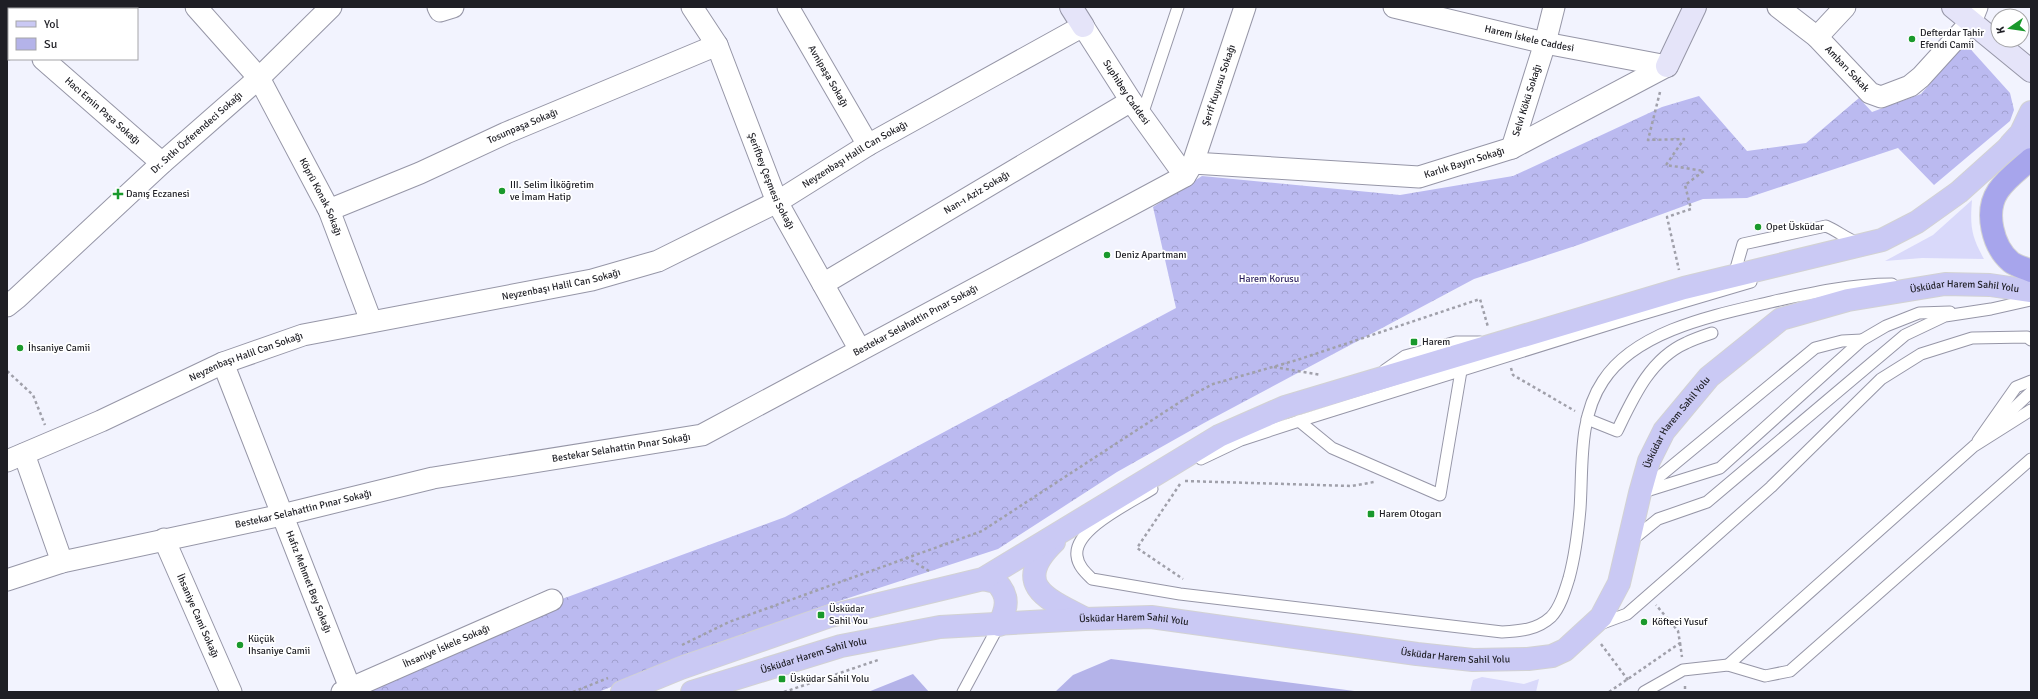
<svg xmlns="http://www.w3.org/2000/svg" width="2038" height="699" font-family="Signika,sans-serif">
<defs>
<pattern id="forest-crowns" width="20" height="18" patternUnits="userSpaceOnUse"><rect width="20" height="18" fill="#bbbaf0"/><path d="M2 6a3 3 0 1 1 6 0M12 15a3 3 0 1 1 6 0" fill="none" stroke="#a09fce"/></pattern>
</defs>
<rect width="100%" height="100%" fill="#f2f3fe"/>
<g fill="#d9d9fa">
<path d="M 1972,200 C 1970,226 1971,236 1984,259 L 1922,258 L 1885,261 L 1933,235 Z"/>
<path d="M 1482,677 L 1524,684 L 1539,679 L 1536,692 L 1470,692 L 1473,680 Z"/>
</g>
<path fill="url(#forest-crowns)" d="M 1965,43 L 2010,93 L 2014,110 L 2010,121 L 1934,185 L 1898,148 L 1747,198 L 1703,199 L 1578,245 L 1474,279 L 1204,423 L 1117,472 L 998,549 L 824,606 L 598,692 L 355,692 L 562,599 L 785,517 L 1176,308 L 1153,207 L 1202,176 L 1400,195 L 1513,176 L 1662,107 L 1699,96 L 1747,151 L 1806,143 L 1859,98 L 1872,112 L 1921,94 Z"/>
<g fill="#b4b3e9">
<path d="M 1111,659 L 1362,692 L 1055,692 L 1073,675 Z"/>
<path d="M 913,674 L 929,692 L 868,692 Z"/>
</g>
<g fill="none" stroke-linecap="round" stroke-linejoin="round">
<g stroke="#9696a7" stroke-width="13">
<g id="lane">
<path d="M 1142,115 L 1178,7"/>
<path d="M 1734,275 L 1743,244 L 1826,226 C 1838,231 1846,239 1859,243"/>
<path d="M 1385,370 L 1405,356 L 1456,342 L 1480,342"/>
<path d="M 1587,419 L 1617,431 C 1633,398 1650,359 1686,343 C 1694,339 1703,336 1712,333"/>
<path d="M 1299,421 L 1332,448 L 1440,495 L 1461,371"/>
<path d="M 1994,427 L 2031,392"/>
<path d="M 1978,441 L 2016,387 L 2031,381"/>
<path d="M 1201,459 L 1241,440 L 1299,421 L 1639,315 L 1751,282"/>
<path d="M 1152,489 C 1132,502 1073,529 1077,556 C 1078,566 1086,573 1092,579 L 1180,594 L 1502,632 C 1520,631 1537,630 1551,617 C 1560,608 1565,591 1569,578 C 1575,556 1578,532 1580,509 C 1583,467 1578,418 1603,381 C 1636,330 1716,315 1771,302 C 1811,293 1851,284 1892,284"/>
<path d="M 1643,490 L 1815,348 L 1842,341 L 1862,340"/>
<path d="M 1640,493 L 1720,468 L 1862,340 L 1886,326 L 1919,313 L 1950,312"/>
<path d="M 1632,540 L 1658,519 L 1707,502 L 1905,335 L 1945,316 L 1991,309 L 2031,300"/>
<path d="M 1600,624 L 1627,614 L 1682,566 L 1771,487 L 1881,379 L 1921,354 L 1972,338 L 2027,337 L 2031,340"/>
<path d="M 1728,665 L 1974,446 L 2031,410"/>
<path d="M 963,692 L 999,625"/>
<path d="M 1644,692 L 1683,670 L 1728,665 L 1765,676 L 1790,671 L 2031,459"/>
</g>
</g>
<g stroke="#9696a7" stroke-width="23">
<g id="street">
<path id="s1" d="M 196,7 L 259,78 L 329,210 L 371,321"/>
<path d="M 438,7 L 440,11 L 453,7"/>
<path id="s2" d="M 692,7 L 717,45 L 777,202 L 860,350"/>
<path id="s3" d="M 788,7 L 868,145"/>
<path id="s4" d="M 1394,7 L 1545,43 L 1667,66"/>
<path id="s5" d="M 1778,7 L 1817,37 L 1870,93 L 1881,97 L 1910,86 L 1921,77 L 1971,22 L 1977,7"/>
<path d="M 56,9 L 57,7"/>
<path d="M 7,28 L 9,30"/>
<path d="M 1817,37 L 1845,7"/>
<path d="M 7,49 L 9,47"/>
<path id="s6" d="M 43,59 L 162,163"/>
<path id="s7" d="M 1512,148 L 1545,43 L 1554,7"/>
<path id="s8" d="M 1193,163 L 1245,7"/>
<path id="s9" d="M 329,210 L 420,173 L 506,133 L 717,45"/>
<path id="s10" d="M 823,284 L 1131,101"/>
<path id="s11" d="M 7,306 L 17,298 L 162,163 L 259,78 L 331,7"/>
<path id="s12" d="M 223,363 L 350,688"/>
<path d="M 24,454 L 62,562"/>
<path id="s13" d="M 7,461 L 101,421 L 223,363 L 303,335 L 592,280 L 658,261 L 777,202 L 868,145 L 1083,26 L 1131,101 L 1185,176"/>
<path id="s14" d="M 164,539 L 231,692"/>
<path id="s15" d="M 7,580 L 62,562 L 282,515 L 433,478 L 702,435 L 1185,176 L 1193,163 L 1419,177 L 1512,148 L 1667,66"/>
<path id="s16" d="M 342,692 L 552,600"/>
</g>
</g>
<g stroke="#9696a7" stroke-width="24">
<g id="secondary">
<path d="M 1071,7 L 1083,26"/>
<path d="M 1953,7 L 2031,71"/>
<path d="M 1667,66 L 1695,7"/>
</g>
</g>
<g stroke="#d2d2d3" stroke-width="24">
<g id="primary">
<path d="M 2010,145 L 2021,133 L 2031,112"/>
<path d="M 1054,542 C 1011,584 1046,599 1084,618"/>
<path d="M 983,579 L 996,582 C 1010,596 1007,608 999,625"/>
<path d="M 622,692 L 681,668 L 830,616 L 983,579 L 1219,436 L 1285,407 L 1684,288 L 1882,240 L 1917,222 L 1959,192 L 2008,148 L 2031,136"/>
<path id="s17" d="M 692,692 L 841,646 L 940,627 L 1085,619 L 1151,617 L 1417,654 L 1473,660 L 1528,659 L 1552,656 L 1565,650 L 1601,617 L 1619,583 L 1640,493 L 1649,461 L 1664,431 L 1709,377 L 1781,319 L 1848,300 L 1945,284 L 1990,285 L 2031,291"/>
</g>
</g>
<g stroke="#d2d2d3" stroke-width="24">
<path id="highway" d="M 2031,159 C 2020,169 2006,179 1998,191 C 1984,212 1993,247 2011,262 C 2016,266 2025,268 2031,271"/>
</g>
<g stroke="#a0a0aa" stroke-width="2.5" stroke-dasharray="3 3" stroke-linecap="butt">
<path d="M 1660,92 L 1648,140 L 1684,139 L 1666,165 L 1704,171 L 1685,185 L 1691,209 L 1667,217 L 1679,270"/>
<path d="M 1274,367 L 1321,375"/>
<path d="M 1511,368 L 1513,375 L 1575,411"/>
<path d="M 7,371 L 33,395 L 45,425"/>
<path d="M 1185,481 L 1352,486 L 1374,482"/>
<path d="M 1180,484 L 1137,548 L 1183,579"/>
<path d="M 906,557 L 929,571"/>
<path d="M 1680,643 L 1682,657"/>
<path d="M 1601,644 L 1628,680"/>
<path d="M 682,645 L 729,622 L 982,531 L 1183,400 L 1213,384 L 1297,360 L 1480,299 L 1488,327"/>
<path d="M 1685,686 L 1685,692"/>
<path d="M 573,692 L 608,678"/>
<path d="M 784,692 L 878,660"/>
<path d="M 1609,692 L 1680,643 L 1678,631 L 1656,605"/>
</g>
<use href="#lane" stroke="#fff" stroke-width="11"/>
<use href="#street" stroke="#fff" stroke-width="21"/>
<use href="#secondary" stroke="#e5e4f9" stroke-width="22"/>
<use href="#primary" stroke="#cac9f4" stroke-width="22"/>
<use href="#highway" stroke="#a7a5ec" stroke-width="22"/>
</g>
<g fill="#1a992c" stroke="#fff" stroke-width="1.5">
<circle cx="1912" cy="39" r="4"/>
<circle cx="502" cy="191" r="4"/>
<path d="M116 188h4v4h4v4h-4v4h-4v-4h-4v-4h4z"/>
<circle cx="1758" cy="227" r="4"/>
<circle cx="1107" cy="255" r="4"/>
<rect x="1410" y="338" width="8" height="8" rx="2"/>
<circle cx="20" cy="348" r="4"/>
<rect x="1367" y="510" width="8" height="8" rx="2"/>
<rect x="817" y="611" width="8" height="8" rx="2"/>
<circle cx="1644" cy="622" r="4"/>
<circle cx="240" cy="645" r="4"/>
<rect x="778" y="675" width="8" height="8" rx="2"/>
</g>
<g text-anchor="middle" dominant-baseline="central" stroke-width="3.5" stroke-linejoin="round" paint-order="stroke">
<g font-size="10" fill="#1f1f25" stroke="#fff" text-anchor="start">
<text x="1920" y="33">Defterdar Tahir<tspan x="1920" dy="12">Efendi Camii</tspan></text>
<text x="510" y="185">III. Selim İlköğretim<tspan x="510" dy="12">ve İmam Hatip</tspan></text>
<text x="126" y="194">Danış Eczanesi</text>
<text x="1766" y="227">Opet Üsküdar</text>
<text x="1115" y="255">Deniz Apartmanı</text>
<text x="1422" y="342">Harem</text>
<text x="28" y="348">İhsaniye Camii</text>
<text x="1379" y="514">Harem Otogarı</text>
<text x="829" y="609">Üsküdar<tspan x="829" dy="12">Sahil You</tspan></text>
<text x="1652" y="622">Köfteci Yusuf</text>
<text x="248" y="639">Küçük<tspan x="248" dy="12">Ihsaniye Camii</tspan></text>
<text x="790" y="679">Üsküdar Sahil Yolu</text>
</g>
<g font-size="10" fill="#1f1f25" stroke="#fff">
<text stroke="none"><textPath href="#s4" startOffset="139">Harem İskele Caddesi</textPath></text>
<text stroke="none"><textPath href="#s5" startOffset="93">Ambarı Sokak</textPath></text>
<text stroke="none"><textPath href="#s3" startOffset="80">Avnipaşa Sokağı</textPath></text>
<text stroke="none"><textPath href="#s8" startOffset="82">Şerif Kuyusu Sokağı</textPath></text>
<text stroke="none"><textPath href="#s13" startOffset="1250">Suphibey Caddesi</textPath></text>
<text stroke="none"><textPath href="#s7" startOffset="50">Selvi Kökü Sokağı</textPath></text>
<text stroke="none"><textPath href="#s6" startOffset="79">Hacı Emin Paşa Sokağı</textPath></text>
<text stroke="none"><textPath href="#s9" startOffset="211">Tosunpaşa Sokağı</textPath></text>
<text stroke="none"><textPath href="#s11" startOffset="257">Dr. Sıtkı Özferendeci Sokağı</textPath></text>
<text stroke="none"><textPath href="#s13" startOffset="909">Neyzenbaşı Halil Can Sokağı</textPath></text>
<text stroke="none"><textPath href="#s15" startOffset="1548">Karlık Bayırı Sokağı</textPath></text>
<text stroke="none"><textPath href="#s2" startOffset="192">Şerifbey Çeşmesi Sokağı</textPath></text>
<text stroke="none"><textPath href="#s10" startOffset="179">Nan-ı Aziz Sokağı</textPath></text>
<text stroke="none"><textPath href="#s1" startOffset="229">Köprü Konak Sokağı</textPath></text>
<text stroke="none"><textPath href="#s13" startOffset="585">Neyzenbaşı Halil Can Sokağı</textPath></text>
<text stroke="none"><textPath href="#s17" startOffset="1483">Üsküdar Harem Sahil Yolu</textPath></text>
<text stroke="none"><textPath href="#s15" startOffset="953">Bestekar Selahattin Pınar Sokağı</textPath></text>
<text stroke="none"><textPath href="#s13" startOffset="261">Neyzenbaşı Halil Can Sokağı</textPath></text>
<text stroke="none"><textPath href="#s17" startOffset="1147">Üsküdar Harem Sahil Yolu</textPath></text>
<text stroke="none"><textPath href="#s15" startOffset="629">Bestekar Selahattin Pınar Sokağı</textPath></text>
<text stroke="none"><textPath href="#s15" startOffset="305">Bestekar Selahattin Pınar Sokağı</textPath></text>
<text stroke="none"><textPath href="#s12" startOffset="235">Hafız Mehmet Bey Sokağı</textPath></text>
<text stroke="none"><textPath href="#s14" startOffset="84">İhsaniye Cami Sokağı</textPath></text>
<text stroke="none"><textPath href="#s17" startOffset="451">Üsküdar Harem Sahil Yolu</textPath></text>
<text stroke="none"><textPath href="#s16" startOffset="114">İhsaniye İskele Sokağı</textPath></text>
<text stroke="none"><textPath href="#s17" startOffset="775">Üsküdar Harem Sahil Yolu</textPath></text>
<text stroke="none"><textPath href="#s17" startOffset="127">Üsküdar Harem Sahil Yolu</textPath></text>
</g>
<g font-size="10" fill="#2a1f5d" stroke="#fff">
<text x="1269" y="279">Harem Korusu</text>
</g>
</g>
<rect width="2038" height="699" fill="none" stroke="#1f1f25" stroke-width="16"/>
<rect x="8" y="8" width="130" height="52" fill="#ffffff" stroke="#a5a5a8"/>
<rect x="16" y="21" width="20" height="6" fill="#cac9f4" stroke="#a5a5a8"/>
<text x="44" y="28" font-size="12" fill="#1f1f25">Yol</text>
<rect x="16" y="38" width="20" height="12" fill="#b4b3e9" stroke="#a5a5a8"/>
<text x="44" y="48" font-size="12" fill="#1f1f25">Su</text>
<g transform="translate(2010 28) rotate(257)"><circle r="19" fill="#ffffff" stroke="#a5a5a8"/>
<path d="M0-3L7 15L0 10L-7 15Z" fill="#1a992c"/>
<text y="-6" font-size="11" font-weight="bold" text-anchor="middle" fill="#1f1f25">K</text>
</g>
</svg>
